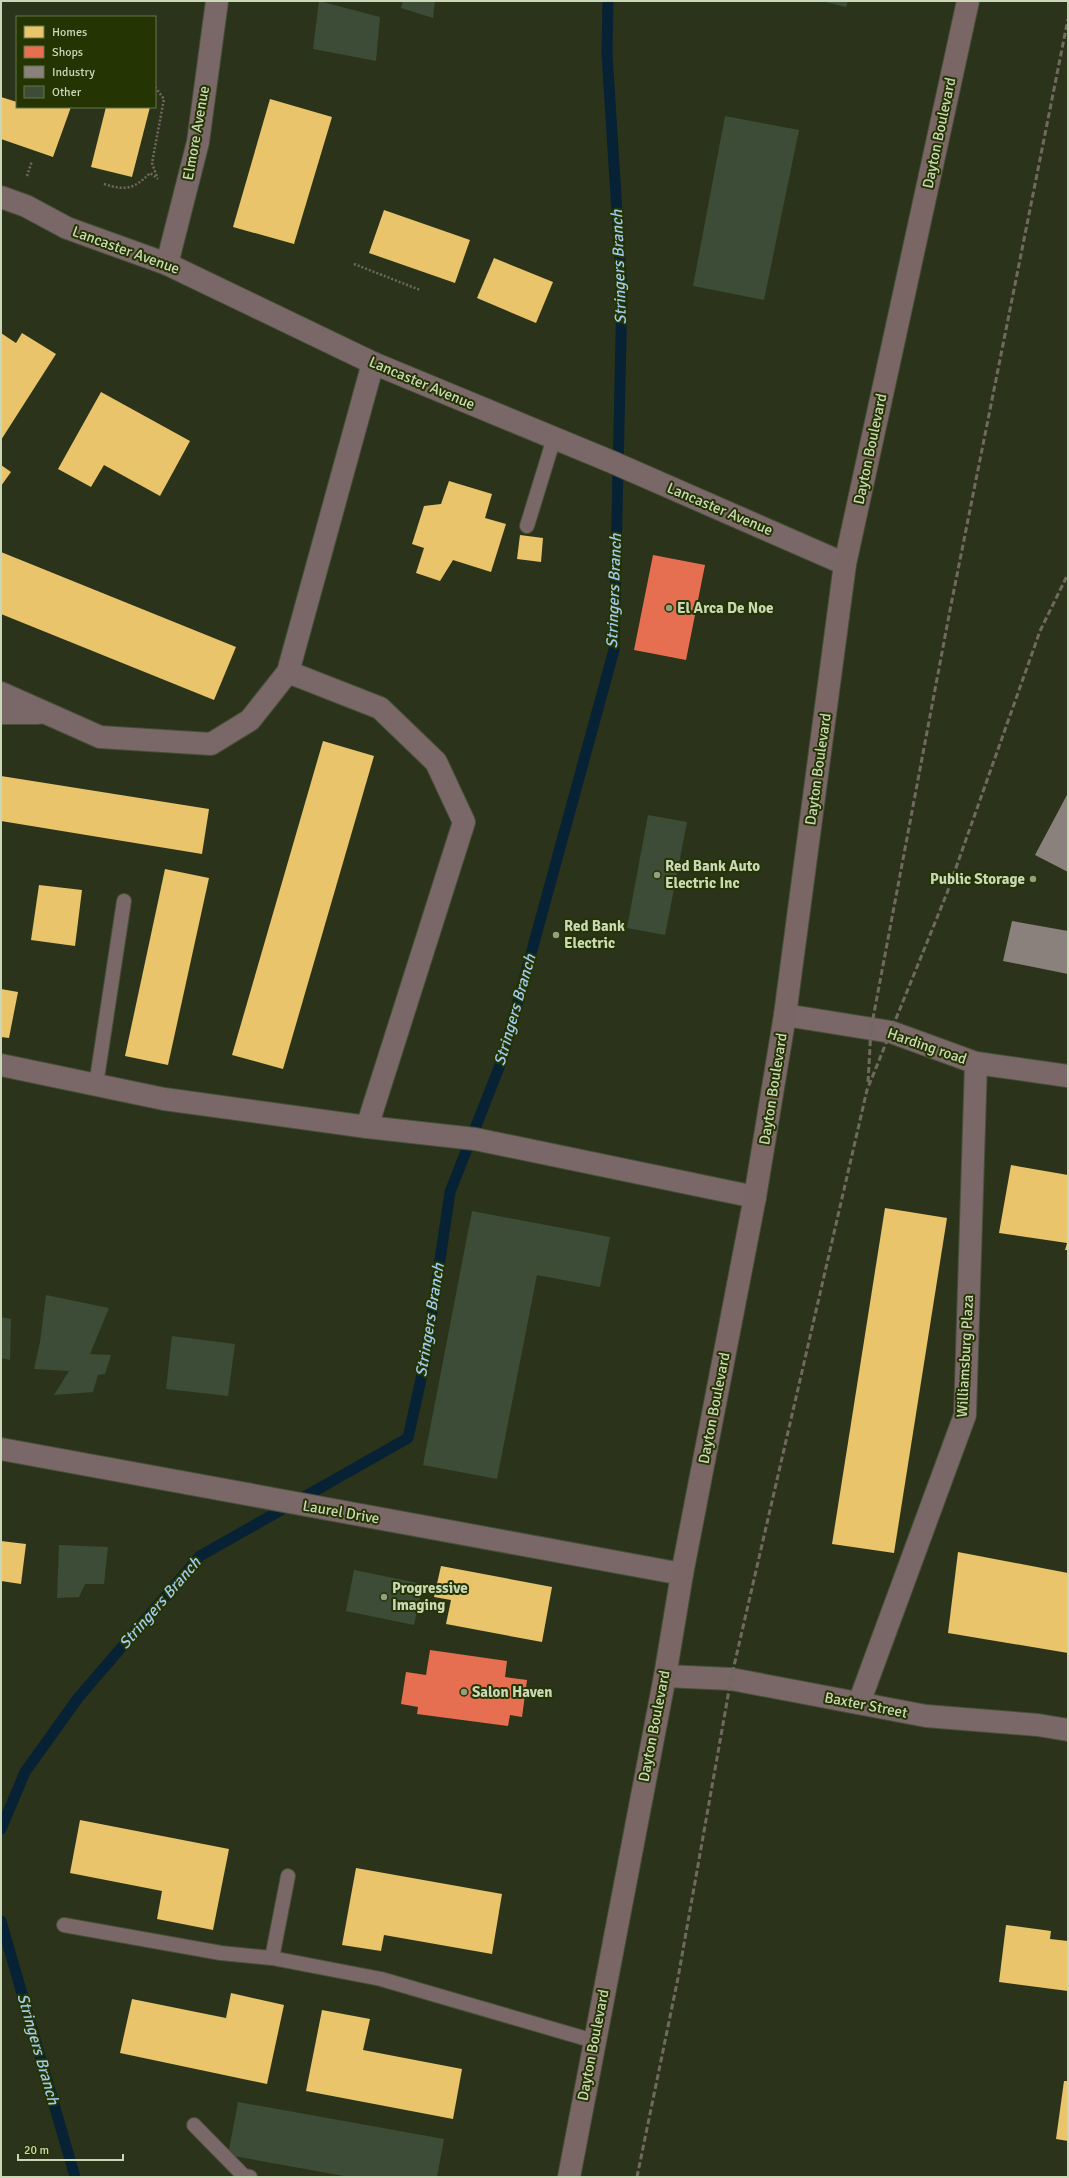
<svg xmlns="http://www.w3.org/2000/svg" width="1069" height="2178" font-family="Signika,sans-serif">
<rect width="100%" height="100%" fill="#2b341a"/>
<g fill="#e9c46a">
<path d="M 1,97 L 17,102 L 17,107 L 71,107 L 53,157 L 1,139 Z"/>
<path d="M 270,99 L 332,117 L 294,244 L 233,227 Z"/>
<path d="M 106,107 L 150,107 L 132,177 L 91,167 Z"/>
<path d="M 384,210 L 470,240 L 455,283 L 369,253 Z"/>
<path d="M 494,258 L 553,282 L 536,323 L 477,298 Z"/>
<path d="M 1,333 L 16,343 L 22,333 L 56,354 L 1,440 Z"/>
<path d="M 101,392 L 190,441 L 160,496 L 104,465 L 91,487 L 58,469 Z"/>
<path d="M 1,465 L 11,472 L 1,486 Z"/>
<path d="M 449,481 L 492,494 L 485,518 L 506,524 L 491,572 L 453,560 L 440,581 L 416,573 L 424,548 L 412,544 L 424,506 L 441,504 Z"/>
<path d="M 520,535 L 543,538 L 541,562 L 517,559 Z"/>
<path d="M 1,552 L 236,647 L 214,700 L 1,614 Z"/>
<path d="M 323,741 L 374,756 L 283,1069 L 232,1055 Z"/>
<path d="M 1,776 L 209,809 L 202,854 L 1,821 Z"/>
<path d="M 165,869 L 209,878 L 168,1065 L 125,1056 Z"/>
<path d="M 39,885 L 82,890 L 75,946 L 31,940 Z"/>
<path d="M 1,989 L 18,992 L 9,1038 L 1,1037 Z"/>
<path d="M 1011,1165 L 1068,1175 L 1068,1250 L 1065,1250 L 1067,1243 L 999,1233 Z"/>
<path d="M 885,1208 L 947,1218 L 894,1553 L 832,1544 Z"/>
<path d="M 1,1541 L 26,1544 L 21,1584 L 1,1581 Z"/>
<path d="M 958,1552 L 1068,1573 L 1068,1653 L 948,1633 Z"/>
<path d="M 441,1566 L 552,1587 L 542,1642 L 446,1624 L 451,1600 L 434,1597 Z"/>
<path d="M 80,1820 L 229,1849 L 213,1930 L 157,1919 L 162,1891 L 70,1873 Z"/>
<path d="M 356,1868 L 502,1894 L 492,1954 L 384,1935 L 381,1951 L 342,1945 Z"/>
<path d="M 1006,1925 L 1051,1931 L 1050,1939 L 1068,1941 L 1068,1991 L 999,1982 Z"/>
<path d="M 231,1993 L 284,2005 L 267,2084 L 120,2053 L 132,1999 L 226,2018 Z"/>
<path d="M 322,2010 L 370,2019 L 363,2050 L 462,2069 L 453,2119 L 306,2091 Z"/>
<path d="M 1064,2081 L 1068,2081 L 1068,2141 L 1056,2139 Z"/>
</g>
<g fill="#e76f51">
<path d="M 653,555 L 705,565 L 686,660 L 634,650 Z"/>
<path d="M 430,1650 L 507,1661 L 505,1677 L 527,1680 L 522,1717 L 510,1715 L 508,1726 L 417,1714 L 418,1707 L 401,1704 L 406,1672 L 426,1675 Z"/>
</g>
<g fill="#8a817c">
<path d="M 1068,793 L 1068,872 L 1035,855 Z"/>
<path d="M 1012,921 L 1068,931 L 1068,974 L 1003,961 Z"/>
</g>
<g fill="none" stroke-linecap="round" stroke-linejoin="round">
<g stroke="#072234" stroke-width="11">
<path d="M 1,1829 L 25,1772 L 78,1698 L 200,1556 L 408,1438 L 425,1361 L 450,1192 L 502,1060 L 614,650 L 622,292 L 607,54 L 608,1"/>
<path d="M 1,1921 L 75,2177"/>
</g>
</g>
<g fill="#3c4c36">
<path d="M 319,1 L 380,17 L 376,61 L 313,49 Z"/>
<path d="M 403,1 L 435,1 L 433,18 L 401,8 Z"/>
<path d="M 821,1 L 848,1 L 846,7 Z"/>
<path d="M 725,116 L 799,130 L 764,300 L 693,286 Z"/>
<path d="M 648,815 L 687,822 L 665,935 L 627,928 Z"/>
<path d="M 472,1211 L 610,1237 L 600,1287 L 537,1275 L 497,1479 L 423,1465 Z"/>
<path d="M 46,1295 L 109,1308 L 90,1354 L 111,1355 L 105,1374 L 98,1375 L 93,1392 L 54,1395 L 69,1371 L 34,1369 L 40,1342 Z"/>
<path d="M 1,1317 L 11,1319 L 10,1360 L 1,1358 Z"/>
<path d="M 172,1336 L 235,1344 L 228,1396 L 166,1389 Z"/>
<path d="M 59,1545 L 108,1547 L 104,1584 L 85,1584 L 79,1597 L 57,1598 Z"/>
<path d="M 354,1570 L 423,1584 L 414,1625 L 346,1611 Z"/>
<path d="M 238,2102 L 444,2139 L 437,2177 L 349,2177 L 228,2155 Z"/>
</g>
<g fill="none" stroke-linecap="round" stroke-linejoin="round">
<g stroke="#474f38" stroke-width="16">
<g id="lane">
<path d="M 527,526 L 554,438"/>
<path d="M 96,1085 L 124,901"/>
<path d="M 64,1925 L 221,1953 L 272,1958 L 381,1979 L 594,2041"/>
<path d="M 272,1958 L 288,1876"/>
<path d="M 194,2125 L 244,2176 L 250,2177"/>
</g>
</g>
<g stroke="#474f38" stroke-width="24">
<g id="street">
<path d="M 1,197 L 26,206 L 67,228 L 167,264 L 373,363 L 612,462 L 845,564"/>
<path d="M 167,264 L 198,142 L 217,1"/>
<path d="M 288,672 L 380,708 L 436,762 L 464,822 L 367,1127"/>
<path d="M 1,693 L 100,737 L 211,744 L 250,720 L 288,672 L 373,363"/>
<path d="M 1,713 L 38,713"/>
<path d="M 785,1015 L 891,1032 L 976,1063 L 1068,1076"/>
<path d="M 1,1065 L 164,1099 L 367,1127 L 475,1139 L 755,1197"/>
<path d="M 1,1449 L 682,1574"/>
<path d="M 665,1676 L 731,1679 L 926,1716 L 1038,1725 L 1068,1730"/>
<path d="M 859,1703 L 965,1415 L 976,1063"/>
</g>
</g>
<g stroke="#474f38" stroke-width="24">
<path id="secondary" d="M 569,2177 L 665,1676 L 682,1574 L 755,1197 L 785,1015 L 845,564 L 968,1"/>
</g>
<g stroke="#716862" stroke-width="2.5" stroke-dasharray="2 2" stroke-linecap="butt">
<path d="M 155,87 L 164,99 L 152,163 L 157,177"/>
<path d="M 27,176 L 32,161"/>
<path d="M 104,184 C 126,191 134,189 150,173 L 158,179"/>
<path d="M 354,264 L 420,290"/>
</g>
<use href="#lane" stroke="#7a6767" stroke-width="14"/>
<use href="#street" stroke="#7a6767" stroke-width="22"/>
<use href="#secondary" stroke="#7a6765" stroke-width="22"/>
<g stroke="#706960" stroke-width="3" stroke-dasharray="6 3" stroke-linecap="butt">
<path d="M 868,1082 L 871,1029 L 950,610 L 1068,19"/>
<path d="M 637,2177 L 678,1978 L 731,1679 L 867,1090 L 947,893 L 1040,631 L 1068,574"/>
</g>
</g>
<g fill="#929f81" stroke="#253403" stroke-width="1.5">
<circle cx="669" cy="608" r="4"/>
<circle cx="657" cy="875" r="4"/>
<circle cx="1033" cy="879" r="4"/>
<circle cx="556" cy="935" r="4"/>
<circle cx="384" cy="1597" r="4"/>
<circle cx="464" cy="1692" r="4"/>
</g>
<g text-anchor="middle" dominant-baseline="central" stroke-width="4" stroke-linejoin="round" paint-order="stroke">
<g font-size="15" fill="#cad8b8" stroke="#253403">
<text transform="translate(196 133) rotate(-80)">Elmore Avenue</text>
<text transform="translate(939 133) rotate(-78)">Dayton Boulevard</text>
<text transform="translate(126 250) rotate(20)">Lancaster Avenue</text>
<text transform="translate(422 383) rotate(23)">Lancaster Avenue</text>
<text transform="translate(870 449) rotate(-78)">Dayton Boulevard</text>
<text transform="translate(720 509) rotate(23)">Lancaster Avenue</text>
<text transform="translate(818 769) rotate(-82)">Dayton Boulevard</text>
<text transform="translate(927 1046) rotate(19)">Harding road</text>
<text transform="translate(773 1089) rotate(-81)">Dayton Boulevard</text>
<text transform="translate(965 1356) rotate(-87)">Williamsburg Plaza</text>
<text transform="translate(714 1408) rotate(-79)">Dayton Boulevard</text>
<text transform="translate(341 1512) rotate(10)">Laurel Drive</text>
<text transform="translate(866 1705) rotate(11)">Baxter Street</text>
<text transform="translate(654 1726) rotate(-79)">Dayton Boulevard</text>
<text transform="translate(593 2045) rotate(-79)">Dayton Boulevard</text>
</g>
<g font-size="15" font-weight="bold" fill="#cad8b8" stroke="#253403" text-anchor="start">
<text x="677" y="608">El Arca De Noe</text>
<text x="665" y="866">Red Bank Auto<tspan x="665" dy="17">Electric Inc</tspan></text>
<text x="1025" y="879" text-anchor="end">Public Storage</text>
<text x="564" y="926">Red Bank<tspan x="564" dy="17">Electric</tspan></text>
<text x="392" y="1588">Progressive<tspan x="392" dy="17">Imaging</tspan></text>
<text x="472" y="1692">Salon Haven</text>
</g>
<g font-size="16" font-style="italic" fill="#a1caef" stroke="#253403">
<text transform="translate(619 267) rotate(-92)">Stringers Branch</text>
<text transform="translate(614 591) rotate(-88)">Stringers Branch</text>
<text transform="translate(515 1010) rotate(-74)">Stringers Branch</text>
<text transform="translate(430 1320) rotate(-81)">Stringers Branch</text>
<text transform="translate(160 1603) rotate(-49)">Stringers Branch</text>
<text transform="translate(38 2049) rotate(74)">Stringers Branch</text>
</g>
</g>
<rect width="1069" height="2178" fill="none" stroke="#cad8b8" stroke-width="4"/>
<rect x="16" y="16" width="140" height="92" fill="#253403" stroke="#67764b"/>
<rect x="24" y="26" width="20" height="12" fill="#e9c46a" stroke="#67764b"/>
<text x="52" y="36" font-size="12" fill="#cad8b8">Homes</text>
<rect x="24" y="46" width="20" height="12" fill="#e76f51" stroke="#67764b"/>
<text x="52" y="56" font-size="12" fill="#cad8b8">Shops</text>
<rect x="24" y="66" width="20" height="12" fill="#8a817c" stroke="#67764b"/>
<text x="52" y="76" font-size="12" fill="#cad8b8">Industry</text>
<rect x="24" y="86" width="20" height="12" fill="#3c4c36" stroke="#67764b"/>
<text x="52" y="96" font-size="12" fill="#cad8b8">Other</text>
<path d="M18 2154v6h105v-6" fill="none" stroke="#cad8b8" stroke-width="2"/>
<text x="24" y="2154" font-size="12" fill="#cad8b8" stroke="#253403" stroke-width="3" paint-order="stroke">20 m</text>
</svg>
